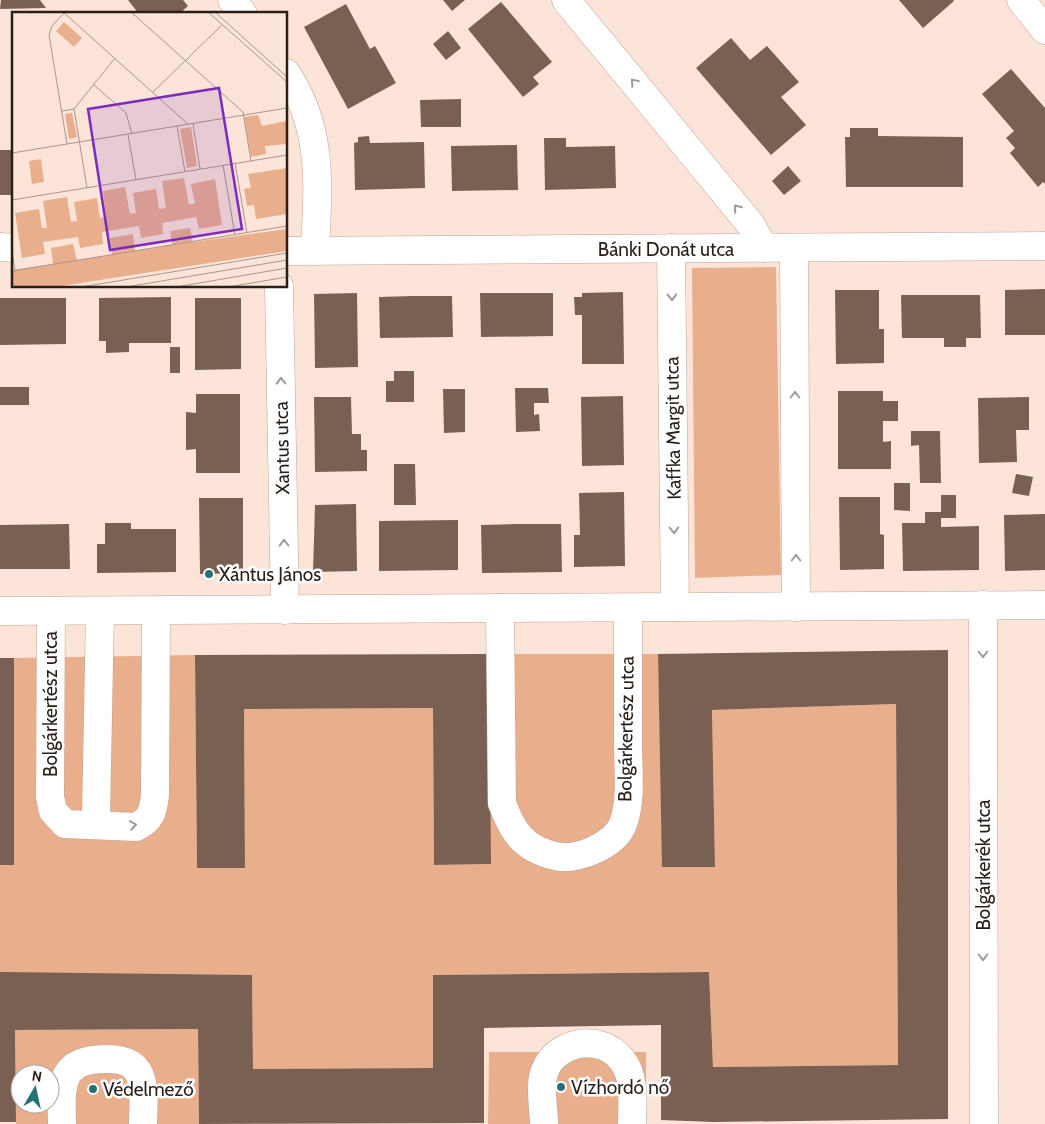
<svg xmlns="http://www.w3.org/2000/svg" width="1045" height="1124" font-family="Cabin,sans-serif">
<rect width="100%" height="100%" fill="#fce5d8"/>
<g fill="#e9af8d" fill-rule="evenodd">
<path d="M 776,267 L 781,575 L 695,578 L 692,268 Z"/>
<path d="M 489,654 L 658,654 L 663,867 L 715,866 L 712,710 L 896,704 L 898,1065 L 713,1067 L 709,972 L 434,975 L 433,1068 L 253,1069 L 252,975 L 0,974 L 0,865 L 14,865 L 14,658 L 195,655 L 197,868 L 245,868 L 244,709 L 433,708 L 434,865 L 490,864 Z"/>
<path d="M 198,1029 L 199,1124 L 16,1124 L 15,1030 ZM 20,1074 L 50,1074 L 50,1104 L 20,1104 Z"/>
<path d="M 489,1052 L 646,1052 L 646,1124 L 488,1124 Z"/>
</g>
<g fill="#796052">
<path d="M 1,0 L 40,0 L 46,8 L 0,9 Z"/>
<path d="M 128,0 L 183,0 L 188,6 L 179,14 L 139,14 Z"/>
<path d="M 443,0 L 465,0 L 452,11 Z"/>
<path d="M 899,0 L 953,0 L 954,1 L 923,28 Z"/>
<path d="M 501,2 L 552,62 L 533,77 L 539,84 L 523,97 L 468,29 Z"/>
<path d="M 346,4 L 370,49 L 375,46 L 396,83 L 348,109 L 304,27 Z"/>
<path d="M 448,31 L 461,48 L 446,60 L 433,44 Z"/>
<path d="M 731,38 L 750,60 L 767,46 L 799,82 L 781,97 L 806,125 L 771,155 L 696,68 Z"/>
<path d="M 1011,69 L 1045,108 L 1045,184 L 1043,182 L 1038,187 L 1010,153 L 1015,148 L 1006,138 L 1014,131 L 982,94 Z"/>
<path d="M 461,99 L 461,127 L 421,127 L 420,100 Z"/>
<path d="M 850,128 L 878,128 L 878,136 L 963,137 L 963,187 L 846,187 L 845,137 L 850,137 Z"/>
<path d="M 369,136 L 370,143 L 424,142 L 425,188 L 355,190 L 354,143 L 358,142 L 358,137 Z"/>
<path d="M 544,138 L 566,138 L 566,147 L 615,146 L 616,188 L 545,190 Z"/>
<path d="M 517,145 L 518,190 L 452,191 L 451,146 Z"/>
<rect x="0" y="150" width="14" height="45"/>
<path d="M 788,166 L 801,181 L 784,195 L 772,181 Z"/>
<path d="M 1045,289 L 1045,335 L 1005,335 L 1005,290 Z"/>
<path d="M 835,290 L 879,290 L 879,329 L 884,329 L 884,363 L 836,364 Z"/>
<path d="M 623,292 L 624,364 L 582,364 L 582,315 L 575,315 L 574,297 L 582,297 L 582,293 Z"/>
<path d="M 357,293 L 358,367 L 315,368 L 314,294 Z"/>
<path d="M 480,293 L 553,293 L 553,336 L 481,337 Z"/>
<path d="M 901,295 L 980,295 L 981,338 L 966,338 L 966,347 L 944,347 L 944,338 L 902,338 Z"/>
<path d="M 413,296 L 452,296 L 453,337 L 380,338 L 379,297 Z"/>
<path d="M 171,297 L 171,343 L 129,343 L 129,352 L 106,353 L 106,341 L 99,341 L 99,298 Z"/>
<path d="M 0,298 L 66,298 L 66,344 L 0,345 Z"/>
<path d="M 195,298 L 241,298 L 241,369 L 195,370 Z"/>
<rect x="170" y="347" width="10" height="26"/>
<path d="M 394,371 L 414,371 L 414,402 L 386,402 L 386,381 L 394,381 Z"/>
<rect x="0" y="387" width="29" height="18"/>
<path d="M 515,388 L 548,388 L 549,403 L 534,403 L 534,415 L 539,414 L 540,431 L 516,432 Z"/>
<path d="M 443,389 L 465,389 L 465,432 L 444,433 Z"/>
<path d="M 838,391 L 883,391 L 883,401 L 898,401 L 898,421 L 883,421 L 883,442 L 891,441 L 891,469 L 838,469 Z"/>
<path d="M 196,394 L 240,394 L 240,473 L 196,473 L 196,449 L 186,450 L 186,412 L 196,413 Z"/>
<path d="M 623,396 L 624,465 L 582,466 L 581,397 Z"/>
<path d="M 314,397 L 351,397 L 352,434 L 361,434 L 361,450 L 367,450 L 367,471 L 315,472 Z"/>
<path d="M 1029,397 L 1029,430 L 1016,430 L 1017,462 L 979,463 L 978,398 Z"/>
<path d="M 911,431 L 940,431 L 941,483 L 920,483 L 919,445 L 911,446 Z"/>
<path d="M 394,464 L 415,464 L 416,505 L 394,505 Z"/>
<path d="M 1016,474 L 1033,477 L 1029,496 L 1012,493 Z"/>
<path d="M 894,483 L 910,483 L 910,511 L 894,510 Z"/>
<path d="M 624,492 L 625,566 L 574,567 L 574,535 L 580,535 L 579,493 Z"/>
<path d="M 941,495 L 956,495 L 956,518 L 941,518 L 941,527 L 979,526 L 979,570 L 903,571 L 902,523 L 925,523 L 925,512 L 941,512 Z"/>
<path d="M 839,497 L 880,497 L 880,534 L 884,535 L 884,569 L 840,570 Z"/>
<path d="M 199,498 L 243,498 L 243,573 L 200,574 Z"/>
<path d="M 356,504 L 357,571 L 313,572 L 315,505 Z"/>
<path d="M 1045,514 L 1045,570 L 1005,571 L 1004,515 Z"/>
<path d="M 458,520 L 458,570 L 379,571 L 379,521 Z"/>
<path d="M 105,523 L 131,523 L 131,529 L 176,529 L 176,572 L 97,573 L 97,544 L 105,544 Z"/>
<path d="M 69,524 L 70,569 L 0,569 L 0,525 Z"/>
<path d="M 517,524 L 561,524 L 562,572 L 482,573 L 481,525 Z"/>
<path d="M 948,650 L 948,1119 L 714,1122 L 661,1120 L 661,1025 L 484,1028 L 484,1123 L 199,1124 L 198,1029 L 15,1030 L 16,1122 L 0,1122 L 0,972 L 252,975 L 253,1069 L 433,1068 L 433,975 L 709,972 L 713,1067 L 898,1065 L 896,704 L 712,710 L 715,867 L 662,867 L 658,654 Z"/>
<path d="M 489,654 L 491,864 L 434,865 L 433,708 L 244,709 L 245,868 L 197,868 L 195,655 Z"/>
<rect x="0" y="658" width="14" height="207"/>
</g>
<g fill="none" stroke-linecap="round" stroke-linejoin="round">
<g stroke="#bea393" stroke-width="29">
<g id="minor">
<path d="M 232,0 L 243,14"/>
<path d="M 566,0 L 751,225 L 764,248"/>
<path d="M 1021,0 L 1045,30"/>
<path d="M 286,73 C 324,129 318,187 315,251"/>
<path d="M 0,247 L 14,248"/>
<path d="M 671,248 L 675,607"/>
<path d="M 794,248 L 796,607"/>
<path d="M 286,251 L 1045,246"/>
<path d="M 279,286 L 285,610"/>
<path d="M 983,605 L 984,1124"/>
<path d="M 500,608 L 502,803 C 513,833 523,848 555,856 C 576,862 615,845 623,824 C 632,800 628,770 628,745 C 628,699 628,653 628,608"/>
<path d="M 0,611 L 1045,605"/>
<path d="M 51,611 L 50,797 L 53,811 L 65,824 L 136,827 C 151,820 153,812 155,795 L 156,611"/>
<path d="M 96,818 L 100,611"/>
<path d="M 62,1124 C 61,1085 59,1059 106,1059 C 116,1059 128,1060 135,1068 C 147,1080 143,1108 143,1124"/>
<path d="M 544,1124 C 544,1110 540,1092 543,1077 C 550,1042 600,1031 622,1060 C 636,1078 632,1103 632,1124"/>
</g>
</g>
<use href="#minor" stroke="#fff" stroke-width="28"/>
</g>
<defs><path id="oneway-chevron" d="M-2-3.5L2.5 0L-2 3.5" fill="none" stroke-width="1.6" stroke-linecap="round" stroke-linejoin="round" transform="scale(1.25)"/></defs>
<g stroke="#9f9a98">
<use href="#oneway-chevron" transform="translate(634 82) rotate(-130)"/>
<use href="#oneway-chevron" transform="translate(737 208) rotate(-129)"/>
<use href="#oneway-chevron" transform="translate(672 297) rotate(89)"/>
<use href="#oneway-chevron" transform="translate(281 381) rotate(-91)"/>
<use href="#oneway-chevron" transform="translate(795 395) rotate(-90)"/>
<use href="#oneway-chevron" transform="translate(674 530) rotate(89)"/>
<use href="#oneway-chevron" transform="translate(284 543) rotate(-91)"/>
<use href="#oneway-chevron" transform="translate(796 558) rotate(-90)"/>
<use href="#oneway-chevron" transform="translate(983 654) rotate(90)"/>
<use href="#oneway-chevron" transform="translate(133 825) rotate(-9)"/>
<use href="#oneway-chevron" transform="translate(983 957) rotate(90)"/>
</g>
<g fill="#267176" stroke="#fff" stroke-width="2">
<circle cx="209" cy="574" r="5"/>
<circle cx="561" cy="1087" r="5"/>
<circle cx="93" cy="1089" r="5"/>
</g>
<g text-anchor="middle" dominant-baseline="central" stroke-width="5" stroke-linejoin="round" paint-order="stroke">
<g font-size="19" fill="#291f19" stroke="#fff">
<text x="666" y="249">Bánki Donát utca</text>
<text transform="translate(673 428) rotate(-91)">Kaffka Margit utca</text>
<text transform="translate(282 448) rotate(-91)">Xantus utca</text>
<text transform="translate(50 704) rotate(-90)">Bolgárkertész utca</text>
<text transform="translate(626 729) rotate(-89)">Bolgárkertész utca</text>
<text transform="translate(983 865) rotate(-90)">Bolgárkerék utca</text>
</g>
<g font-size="19" fill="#291f19" stroke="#fff" text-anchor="start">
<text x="219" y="574">Xántus János</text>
<text x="571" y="1087">Vízhordó nő</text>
<text x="103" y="1089">Védelmező</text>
</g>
</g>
<g transform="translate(12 12)">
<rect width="275" height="275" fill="#fce5d8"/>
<path d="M 52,10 L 70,26 L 62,35 L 44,19 ZM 60,101 L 65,125 L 57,127 L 53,102 ZM 246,103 L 250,114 L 274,109 L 275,132 L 253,134 L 254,142 L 239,145 L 232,105 ZM 179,115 L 185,154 L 175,156 L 168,117 ZM 29,147 L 32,170 L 20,172 L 17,149 ZM 275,156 L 275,202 L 244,207 L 242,193 L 235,194 L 232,177 L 239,176 L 236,162 ZM 172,166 L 177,193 L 183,191 L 179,172 L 203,167 L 210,213 L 187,217 L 184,205 L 150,211 L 151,222 L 129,226 L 127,214 L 90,220 L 91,232 L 68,236 L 66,225 L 31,230 L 33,242 L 10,246 L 3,201 L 27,197 L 30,216 L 35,216 L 31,189 L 55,185 L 59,210 L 65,209 L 62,190 L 85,186 L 88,206 L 94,205 L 91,179 L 113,175 L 118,202 L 124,201 L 121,181 L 144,177 L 147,197 L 154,196 L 150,169 ZM 178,216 L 181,230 L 275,217 L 275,239 L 43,275 L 0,275 L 0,258 L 41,252 L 39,236 L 61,232 L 65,248 L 100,243 L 98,226 L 121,222 L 123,239 L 160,233 L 158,219 Z" fill="#e9af8d"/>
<path fill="none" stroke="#a8968c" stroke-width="1" d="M 51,0 L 177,113M 53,0 L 40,14 L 37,23 L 55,132M 119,0 L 231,100 L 239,149M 196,0 L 275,70M 203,0 L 275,65M 81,72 L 114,101 L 120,122M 141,80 L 210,13M 62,97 L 75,176M 50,99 L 62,97 L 103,46M 181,112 L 188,157M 165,114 L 173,160M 116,123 L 124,168M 0,141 L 275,96M 223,151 L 235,221M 211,153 L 223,223M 0,188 L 275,143M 0,239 L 3,258M 0,259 L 275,214M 69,275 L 275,241M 114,275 L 275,248M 164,275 L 275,256M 216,275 L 275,265"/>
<path fill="#7b2cbf" fill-opacity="0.15" stroke="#7b2cbf" stroke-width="2.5" d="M 207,76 L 230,217 L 98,238 L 76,97 Z"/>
<rect width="275" height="275" fill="none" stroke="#291f19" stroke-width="2.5"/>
</g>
<g transform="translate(35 1089) rotate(9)"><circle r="24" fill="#ffffff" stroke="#a9a5a3"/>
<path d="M0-4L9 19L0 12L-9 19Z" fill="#267176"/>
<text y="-8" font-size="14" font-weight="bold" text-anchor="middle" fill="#291f19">N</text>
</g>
</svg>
